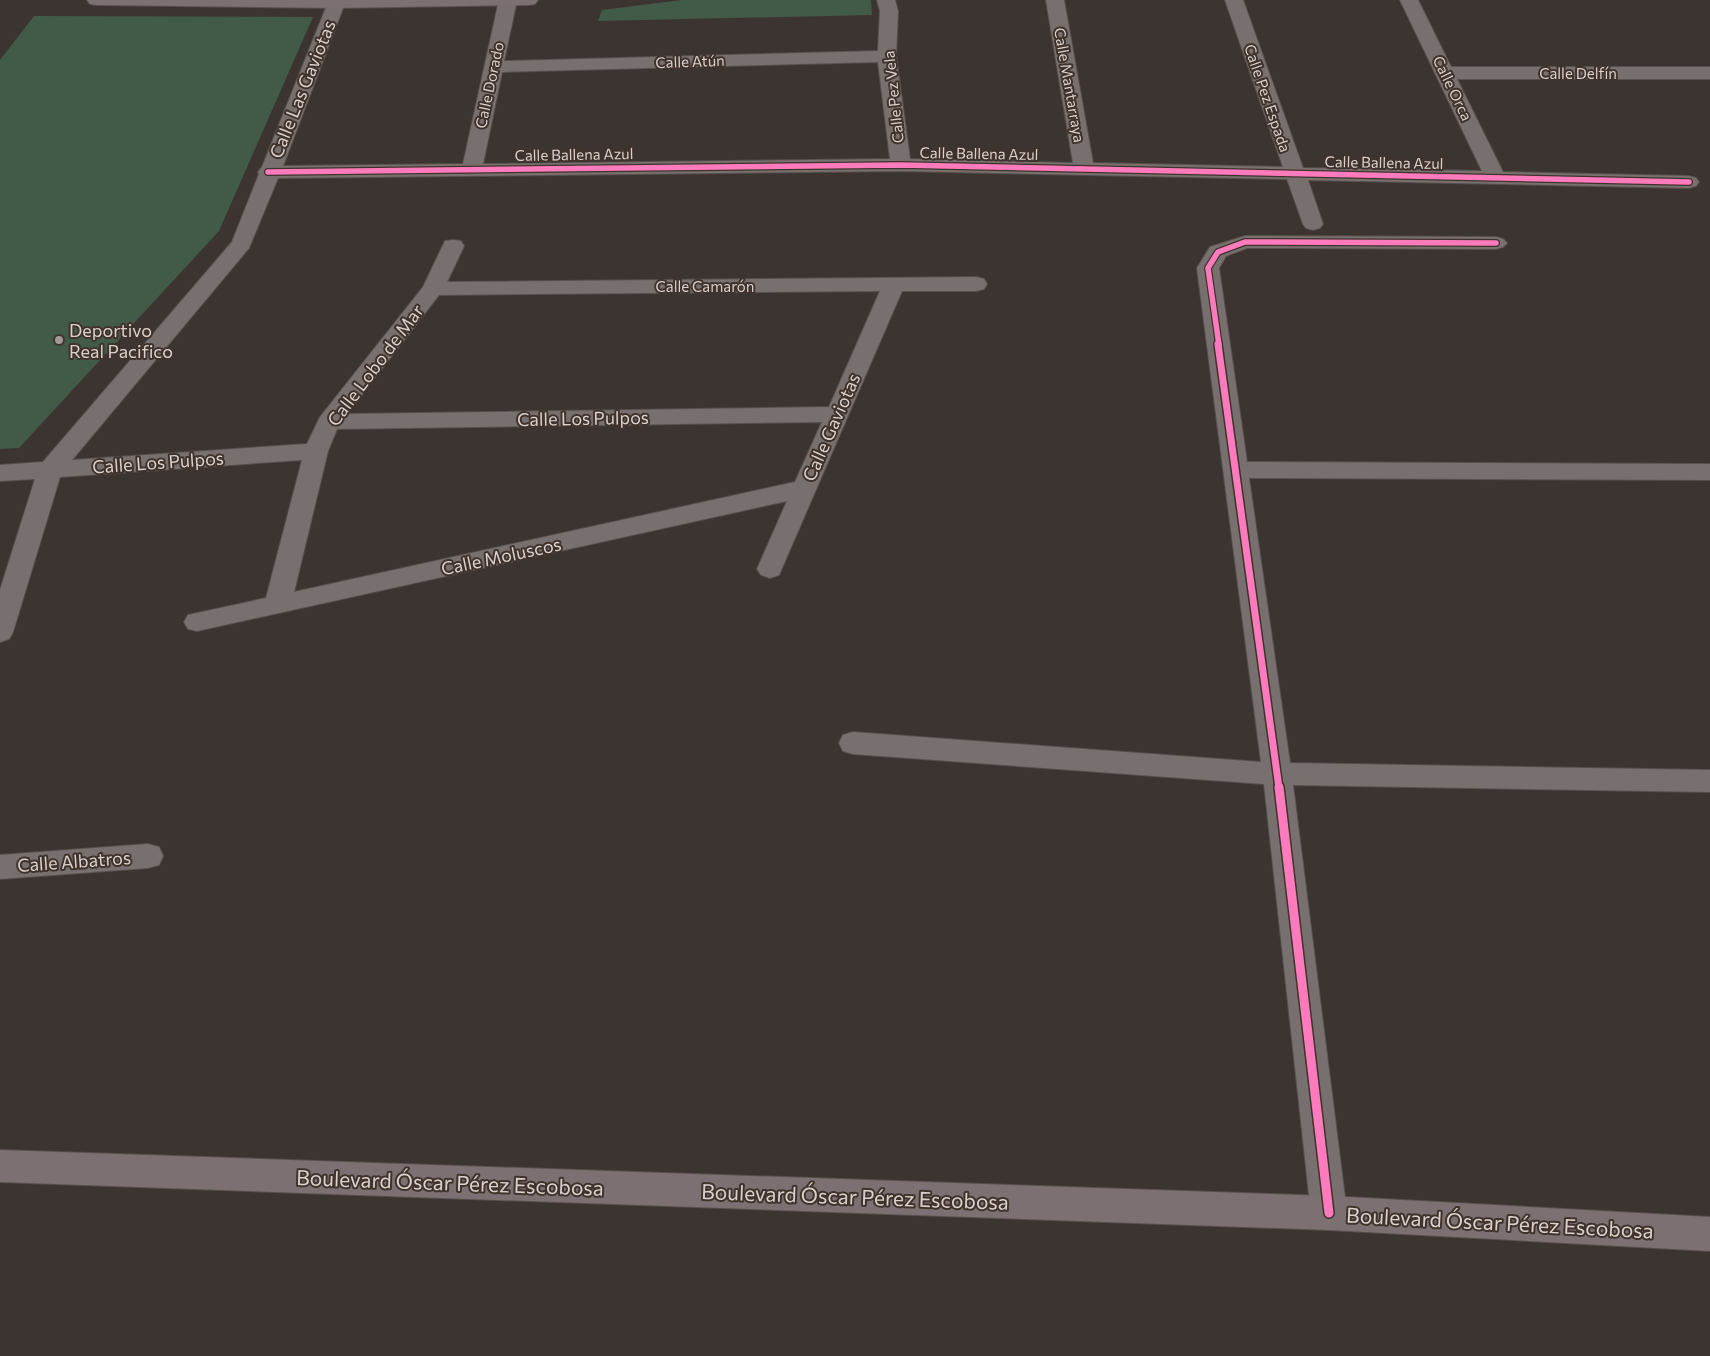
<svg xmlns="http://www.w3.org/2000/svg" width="1710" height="1356" font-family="Commissioner,sans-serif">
<rect width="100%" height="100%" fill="#3c3430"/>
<g fill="#425b48">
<path d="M 682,0 L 871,0 L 872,15 L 598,21 L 602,10 Z"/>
<path d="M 34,16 L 313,17 L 219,231 L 19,448 L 0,449 L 0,60 Z"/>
</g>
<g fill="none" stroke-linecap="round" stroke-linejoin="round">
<g stroke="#57504d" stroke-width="2">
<g id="street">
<path d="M 329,0 L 343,0 L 345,3 L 283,166 L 463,164 L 499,0 L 517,0 L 504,61 L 878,51 L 880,11 L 877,0 L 895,0 L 898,11 L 896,56 L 910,159 L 1073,163 L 1046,0 L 1064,0 L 1093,163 L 1283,167 L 1225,0 L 1243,0 L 1303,168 L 1482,171 L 1400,0 L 1418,0 L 1451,67 L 1710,67 L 1710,79 L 1457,79 L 1503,172 L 1689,176 L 1696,178 L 1699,182 L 1696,186 L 1689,188 L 1308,180 L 1323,224 L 1320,228 L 1313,230 L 1306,228 L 1303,224 L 1287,179 L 901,171 L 278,178 L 249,248 L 72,460 L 307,444 L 320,417 L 423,287 L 445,241 L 453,240 L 461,241 L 464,246 L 447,282 L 976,277 L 984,279 L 987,284 L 984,289 L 976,291 L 902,291 L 779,575 L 770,578 L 761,575 L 757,569 L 787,501 L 197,631 L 188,629 L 184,622 L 188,615 L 266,598 L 302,460 L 60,477 L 13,632 L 9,639 L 0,642 L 0,590 L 35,479 L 0,481 L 0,465 L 43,462 L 232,242 L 259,174 L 258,172 L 262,167 ZM 878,62 L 890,159 L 483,164 L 502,72 ZM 880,291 L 829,407 L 347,414 L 439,295 ZM 822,422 L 795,482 L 294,592 L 328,451 L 337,429 Z"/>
<path d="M 1245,236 L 1496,237 L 1503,239 L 1507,243 L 1503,247 L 1496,249 L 1247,248 L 1226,256 L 1219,268 L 1247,462 L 1710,464 L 1710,480 L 1249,478 L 1290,763 L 1710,770 L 1710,792 L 1293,785 L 1347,1213 L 1341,1225 L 1329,1230 L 1317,1225 L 1311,1213 L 1264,784 L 853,754 L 843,751 L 839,743 L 843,735 L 853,732 L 1261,762 L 1197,268 L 1210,247 Z"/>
<path d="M 148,844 L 159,847 L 163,856 L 159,865 L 148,868 L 0,879 L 0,855 Z"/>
</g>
</g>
<g stroke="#57504d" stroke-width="2">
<path id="secondary" d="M 87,0 L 538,0 L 535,4 L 529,5 L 336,8 L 96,5 L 90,4 Z"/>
</g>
<g stroke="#57504d" stroke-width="2">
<path id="primary" d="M 0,1150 L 1329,1196 L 1710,1217 L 1710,1251 L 1329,1230 L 0,1182 Z"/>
</g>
<use href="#street" fill="#78706e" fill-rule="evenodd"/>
<use href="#secondary" fill="#7b7171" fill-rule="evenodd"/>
<use href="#primary" fill="#7d7072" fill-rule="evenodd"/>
<g stroke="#40322c" stroke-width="8">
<g id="cycleway-far2">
<path d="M 268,172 L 901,165 L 1689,182"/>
<path d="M 1219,345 L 1208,268 L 1218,252 L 1245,242 L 1496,243"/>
</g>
</g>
<g stroke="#40322c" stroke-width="10">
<path id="cycleway-far1" d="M 1218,344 L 1279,788"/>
</g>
<g stroke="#40322c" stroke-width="12">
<path id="cycleway" d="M 1279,787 L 1329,1213"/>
</g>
<use href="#cycleway-far2" stroke="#fd7abc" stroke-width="5.5"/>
<use href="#cycleway-far1" stroke="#fd7abc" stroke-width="7"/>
<use href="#cycleway" stroke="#fd7abc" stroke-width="9"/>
</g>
<circle fill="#a39a96" stroke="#40322c" stroke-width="2" cx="59" cy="340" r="5"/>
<g text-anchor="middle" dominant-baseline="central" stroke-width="4" stroke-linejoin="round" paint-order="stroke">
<g font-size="15" fill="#dad1cd" stroke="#40322c">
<text transform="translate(690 61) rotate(-2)">Calle Atún</text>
<text x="1578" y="73">Calle Delfín</text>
<text transform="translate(489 85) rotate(-78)">Calle Dorado</text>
<text transform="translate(1070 85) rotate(80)">Calle Mantarraya</text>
<text transform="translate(1453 88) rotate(64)">Calle Orca</text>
<text transform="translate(893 97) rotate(-96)">Calle Pez Vela</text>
<text transform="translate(1268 98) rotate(71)">Calle Pez Espada</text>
<text transform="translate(979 153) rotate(1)">Calle Ballena Azul</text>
<text transform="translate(574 154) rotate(-1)">Calle Ballena Azul</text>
<text transform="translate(1384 162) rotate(1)">Calle Ballena Azul</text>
<text x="705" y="286">Calle Camarón</text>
</g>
<g font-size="18" fill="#dad1cd" stroke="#40322c">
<text transform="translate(302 89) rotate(-68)">Calle Las Gaviotas</text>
<text transform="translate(375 365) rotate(-53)">Calle Lobo de Mar</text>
<text transform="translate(583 418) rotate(-1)">Calle Los Pulpos</text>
<text transform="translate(831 427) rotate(-66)">Calle Gaviotas</text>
<text transform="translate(158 462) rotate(-4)">Calle Los Pulpos</text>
<text transform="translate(501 556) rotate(-12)">Calle Moluscos</text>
<text transform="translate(74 861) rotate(-4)">Calle Albatros</text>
</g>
<g font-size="18" fill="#dad1cd" stroke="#40322c" text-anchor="start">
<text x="69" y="330">Deportivo<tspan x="69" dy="21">Real Pacifico</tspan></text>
</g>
<g font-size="21" fill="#dad1cd" stroke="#40322c">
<text transform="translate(450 1182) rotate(2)">Boulevard Óscar Pérez Escobosa</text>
<text transform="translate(855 1196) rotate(2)">Boulevard Óscar Pérez Escobosa</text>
<text transform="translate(1500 1222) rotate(3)">Boulevard Óscar Pérez Escobosa</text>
</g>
</g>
</svg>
